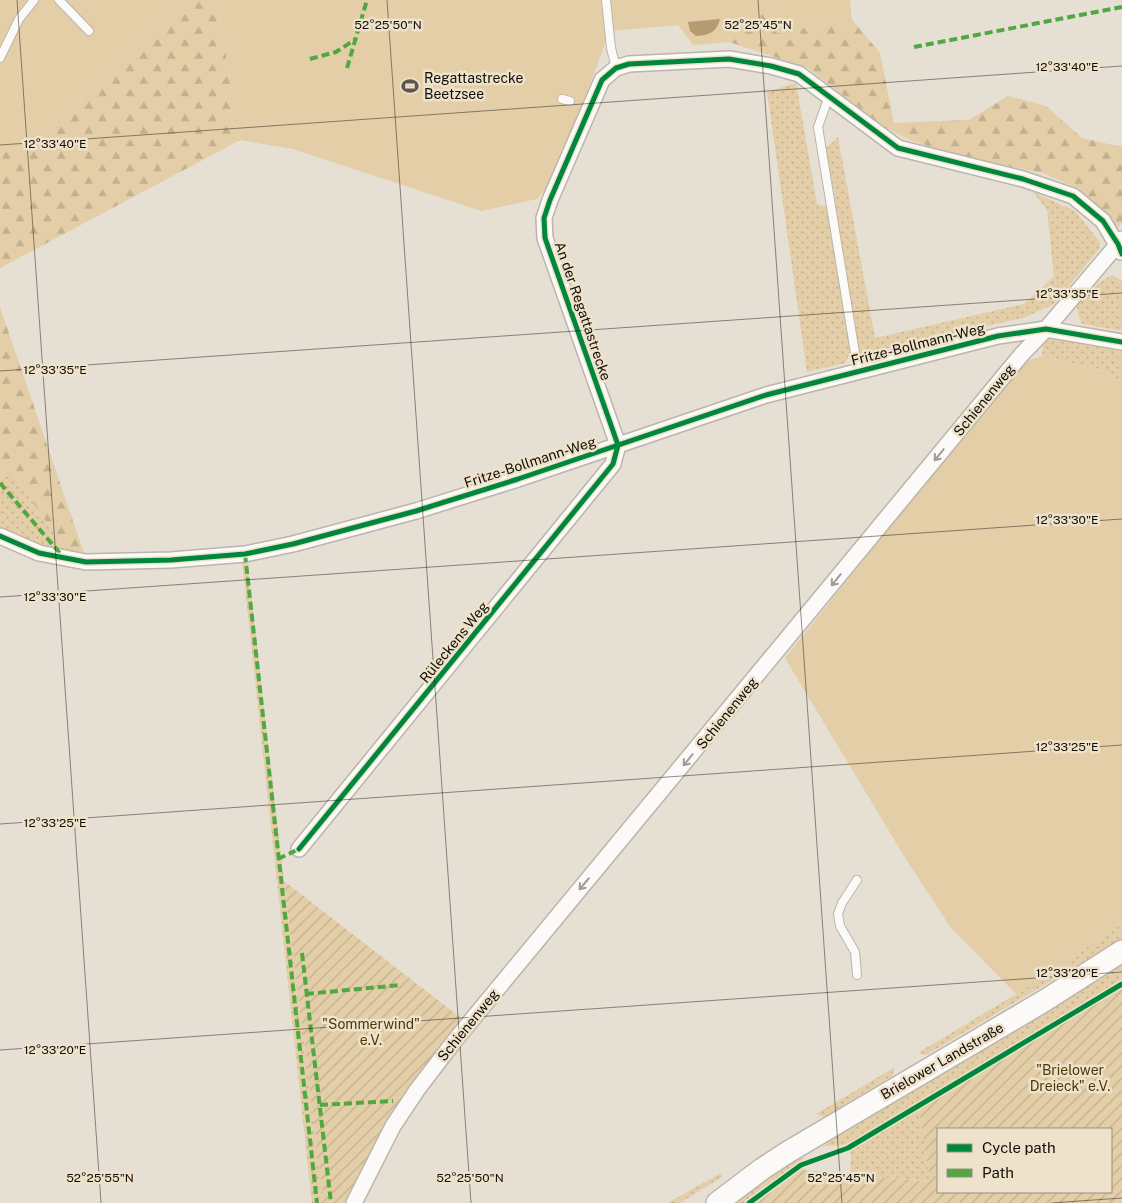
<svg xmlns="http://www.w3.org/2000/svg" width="1122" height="1203" font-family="'Public Sans',sans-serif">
<defs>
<pattern id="grass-dots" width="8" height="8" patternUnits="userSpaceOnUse" patternTransform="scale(1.25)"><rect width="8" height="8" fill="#e3cea8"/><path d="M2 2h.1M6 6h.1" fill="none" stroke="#c2b08f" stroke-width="1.8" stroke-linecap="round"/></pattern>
<pattern id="forest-firs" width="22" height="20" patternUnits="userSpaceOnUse" patternTransform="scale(1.25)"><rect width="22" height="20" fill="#e3cea8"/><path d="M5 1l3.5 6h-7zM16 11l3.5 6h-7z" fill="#c2b08f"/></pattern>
<pattern id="garden-furrows" width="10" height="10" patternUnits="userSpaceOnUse" patternTransform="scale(1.25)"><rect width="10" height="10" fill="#e3cea8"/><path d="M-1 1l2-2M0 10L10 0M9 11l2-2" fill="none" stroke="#c2b08f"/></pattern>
</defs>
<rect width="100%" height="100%" fill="#e6dfd3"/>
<g fill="url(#grass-dots)">
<path d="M 796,83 L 817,204 L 825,206 L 836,204 L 826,148 L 838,137 L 875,338 L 1024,304 L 1054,276 L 1047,210 L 1033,192 L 1075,211 L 1099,241 L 1100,248 L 1053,305 L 1023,318 L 848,357 L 845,363 L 807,372 L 767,92 Z"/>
<path d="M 1112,275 L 1122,281 L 1122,331 L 1082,324 L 1078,314 L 1077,304 L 1100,282 Z"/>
<path d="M 1044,334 L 1122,348 L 1122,382 L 1102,371 L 1042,356 Z"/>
<path d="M 8,475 L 18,481 L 68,553 L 40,548 L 0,530 L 0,484 Z"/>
<path d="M 247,560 L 284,881 L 324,1203 L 312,1203 L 242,561 Z"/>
<path d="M 1122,924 L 1122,939 L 926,1055 L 918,1053 L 1016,994 Z"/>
<path d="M 1122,965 L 1122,987 L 919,1109 L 930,1182 L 850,1174 L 851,1155 L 845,1145 L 824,1146 L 830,1139 Z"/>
<path d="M 895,1067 L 892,1076 L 824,1117 L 816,1114 Z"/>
<path d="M 802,1155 L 804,1170 L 754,1203 L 726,1203 Z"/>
<path d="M 721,1173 L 722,1177 L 680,1203 L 668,1203 Z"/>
</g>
<g fill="url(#forest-firs)">
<path d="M 187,0 L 217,0 L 240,140 L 0,268 L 0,154 L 31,144 Z"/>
<path d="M 772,9 L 777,33 L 852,20 L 880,53 L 894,123 L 969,120 L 1008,96 L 1046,106 L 1082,138 L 1122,147 L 1122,223 L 1118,228 L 1079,189 L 1043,173 L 962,157 L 910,140 L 884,127 L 808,68 L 729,42 L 734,21 Z"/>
<path d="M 0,307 L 85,556 L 68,553 L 18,481 L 8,476 L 0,484 Z"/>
</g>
<g fill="url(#garden-furrows)" fill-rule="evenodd">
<path d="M 284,881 L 461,1018 L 384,1132 L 350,1203 L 324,1203 Z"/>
<path d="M 1122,987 L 1122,1203 L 754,1203 L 804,1170 L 930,1182 L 919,1109 ZM 1111,1129 L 1111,1192 L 938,1192 L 938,1129 Z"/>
</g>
<g fill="#e3cea8">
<path d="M 0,0 L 187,0 L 31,144 L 0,154 Z"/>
<path d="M 217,0 L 850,0 L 852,20 L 777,33 L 772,9 L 734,21 L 729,42 L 693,45 L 678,25 L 610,31 L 553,181 L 537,199 L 481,211 L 293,149 L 240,140 Z"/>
<path d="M 1042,356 L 1102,371 L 1122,382 L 1122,924 L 1016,994 L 951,928 L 907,861 L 785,658 L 1020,363 Z"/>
</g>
<path fill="#b49c70" d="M 720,19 C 716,33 709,35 696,36 L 690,31 L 688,22 Z"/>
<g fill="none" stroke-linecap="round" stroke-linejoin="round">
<g stroke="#bbb5ab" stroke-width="10">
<g id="service">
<path d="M 59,0 L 89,31"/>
<path d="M 606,0 L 611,48 L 616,68"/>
<path d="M 0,58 L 19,19 L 34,0"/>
<path d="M 829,96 L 818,127 L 858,371"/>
<path d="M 562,99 L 570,101"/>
<path d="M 857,975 L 855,952 L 840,926 L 838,914 L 842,903 L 857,880"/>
</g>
</g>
<g stroke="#bbb5ab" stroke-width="18">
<g id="minor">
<path d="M 618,445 L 545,238 L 544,218 L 550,200 L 602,80 L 616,68 L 629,64 L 729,59 L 771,66 L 799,74 L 898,148 L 1023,179 L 1073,196 L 1103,221 L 1121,252"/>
<path d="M 0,536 L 39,553 L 86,562 L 171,560 L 245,554 L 293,544 L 416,511 L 518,479 L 766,395 L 998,336 L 1046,329 L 1122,342"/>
<path d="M 299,849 L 613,464 L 618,445"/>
<path d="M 354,1203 L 393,1126 L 417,1090 L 456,1039 L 1022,354 L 1046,329 L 1122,239"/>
</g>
</g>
<g stroke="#bbb5ab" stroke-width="24">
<path id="secondary" d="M 717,1203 L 762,1169 L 788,1152 L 1044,1001 L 1122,951"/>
</g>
<path stroke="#cfcdca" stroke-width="3" stroke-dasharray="5 2.5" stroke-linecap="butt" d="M 1113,357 L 1122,361"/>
<use href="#service" stroke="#fbfaf8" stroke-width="8"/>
<use href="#minor" stroke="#fbfaf8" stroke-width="15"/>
<use href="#secondary" stroke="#fbfaf8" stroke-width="21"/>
<g stroke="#51a841" stroke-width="4" stroke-dasharray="8 4" stroke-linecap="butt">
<path d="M 914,47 L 1122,7"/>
<path d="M 310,59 L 336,52 L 356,39"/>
<path d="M 347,68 L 367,0"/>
<path d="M 0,483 L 64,558"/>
<path d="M 245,554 L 317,1203"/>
<path d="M 278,859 L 299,849"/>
<path d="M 302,953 L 331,1203"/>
<path d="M 306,994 L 401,985"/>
<path d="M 320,1105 L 393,1101"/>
</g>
<g stroke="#eee2cb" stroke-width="8">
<g id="cycleway">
<path d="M 618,445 L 545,238 L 544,218 L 550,200 L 602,80 L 616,68 L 629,64 L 729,59 L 771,66 L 799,74 L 898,148 L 1023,179 L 1073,196 L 1103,221 L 1118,244 L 1122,254"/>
<path d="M 0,536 L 39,553 L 86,562 L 171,560 L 245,554 L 293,544 L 416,511 L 518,479 L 766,395 L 998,336 L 1046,329 L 1122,342"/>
<path d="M 299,849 L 613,464 L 618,445"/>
<path d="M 749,1203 L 801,1165 L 848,1148 L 1122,984"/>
</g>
</g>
<use href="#cycleway" stroke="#00873e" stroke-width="5"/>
</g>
<defs><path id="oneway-shaft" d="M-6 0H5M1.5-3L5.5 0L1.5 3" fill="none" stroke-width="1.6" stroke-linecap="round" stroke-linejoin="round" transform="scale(1.25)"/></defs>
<g stroke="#9e9c98">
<use href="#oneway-shaft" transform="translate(939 455) rotate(129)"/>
<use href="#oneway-shaft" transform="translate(836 580) rotate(129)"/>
<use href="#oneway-shaft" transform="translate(688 760) rotate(129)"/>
<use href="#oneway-shaft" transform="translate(584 884) rotate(130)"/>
</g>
<path fill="none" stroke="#120e07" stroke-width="1" stroke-opacity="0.45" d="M 17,0 L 101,1203M 387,0 L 471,1203M 758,0 L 842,1203M 0,145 L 1122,66M 0,371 L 1122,293M 0,597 L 1122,519M 0,824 L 1122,745M 0,1050 L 1122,972M 1051,1203 L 1122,1198"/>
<defs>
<g id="stadium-bare" transform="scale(1.35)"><path d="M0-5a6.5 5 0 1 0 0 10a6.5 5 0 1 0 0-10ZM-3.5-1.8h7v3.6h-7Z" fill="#5c574e" stroke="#eee2cb" stroke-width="2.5" paint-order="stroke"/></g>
</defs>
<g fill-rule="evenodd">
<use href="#stadium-bare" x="410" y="86"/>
</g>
<g text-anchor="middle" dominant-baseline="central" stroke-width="5" stroke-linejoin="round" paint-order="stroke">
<g font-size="14" fill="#120e07" stroke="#eee2cb" text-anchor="start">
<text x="424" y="78">Regattastrecke<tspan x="424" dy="16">Beetzsee</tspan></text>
</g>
<g font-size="14" fill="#120e07" stroke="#eee2cb">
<text transform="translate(583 311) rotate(71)">An der Regattastrecke</text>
<text transform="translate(918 344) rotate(-14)">Fritze-Bollmann-Weg</text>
<text transform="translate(984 400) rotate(-51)">Schienenweg</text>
<text transform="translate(530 462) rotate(-18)">Fritze-Bollmann-Weg</text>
<text transform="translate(454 642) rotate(-51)">Rüleckens Weg</text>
<text transform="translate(727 713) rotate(-51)">Schienenweg</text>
<text transform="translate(468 1025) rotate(-51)">Schienenweg</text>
<text transform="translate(942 1061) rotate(-30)">Brielower Landstraße</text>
</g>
<g font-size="14" fill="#4e3805" stroke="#eee2cb">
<text x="371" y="1024">"Sommerwind"<tspan x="371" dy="16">e.V.</tspan></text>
<text x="1070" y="1070">"Brielower<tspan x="1070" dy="16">Dreieck" e.V.</tspan></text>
</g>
</g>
<g font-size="12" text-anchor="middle" fill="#120e07" stroke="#eee2cb" stroke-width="5" stroke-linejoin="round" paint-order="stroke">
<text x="388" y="29">52°25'50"N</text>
<text x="758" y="29">52°25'45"N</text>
<text x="1067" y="71">12°33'40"E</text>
<text x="55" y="148">12°33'40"E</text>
<text x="1067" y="298">12°33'35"E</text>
<text x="55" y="374">12°33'35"E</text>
<text x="1067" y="524">12°33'30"E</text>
<text x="55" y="601">12°33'30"E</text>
<text x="1067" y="751">12°33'25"E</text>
<text x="55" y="827">12°33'25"E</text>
<text x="1067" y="977">12°33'20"E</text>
<text x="55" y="1054">12°33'20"E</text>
<text x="100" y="1182">52°25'55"N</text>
<text x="470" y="1182">52°25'50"N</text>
<text x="841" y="1182">52°25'45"N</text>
</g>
<rect x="937" y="1128" width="175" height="65" fill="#eee2cb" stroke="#968d7d"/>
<rect x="947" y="1144" width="25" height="8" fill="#00873e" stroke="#968d7d"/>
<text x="982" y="1153" font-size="15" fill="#120e07">Cycle path</text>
<rect x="947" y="1169" width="25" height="8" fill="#51a841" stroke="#968d7d"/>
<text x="982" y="1178" font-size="15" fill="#120e07">Path</text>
</svg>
